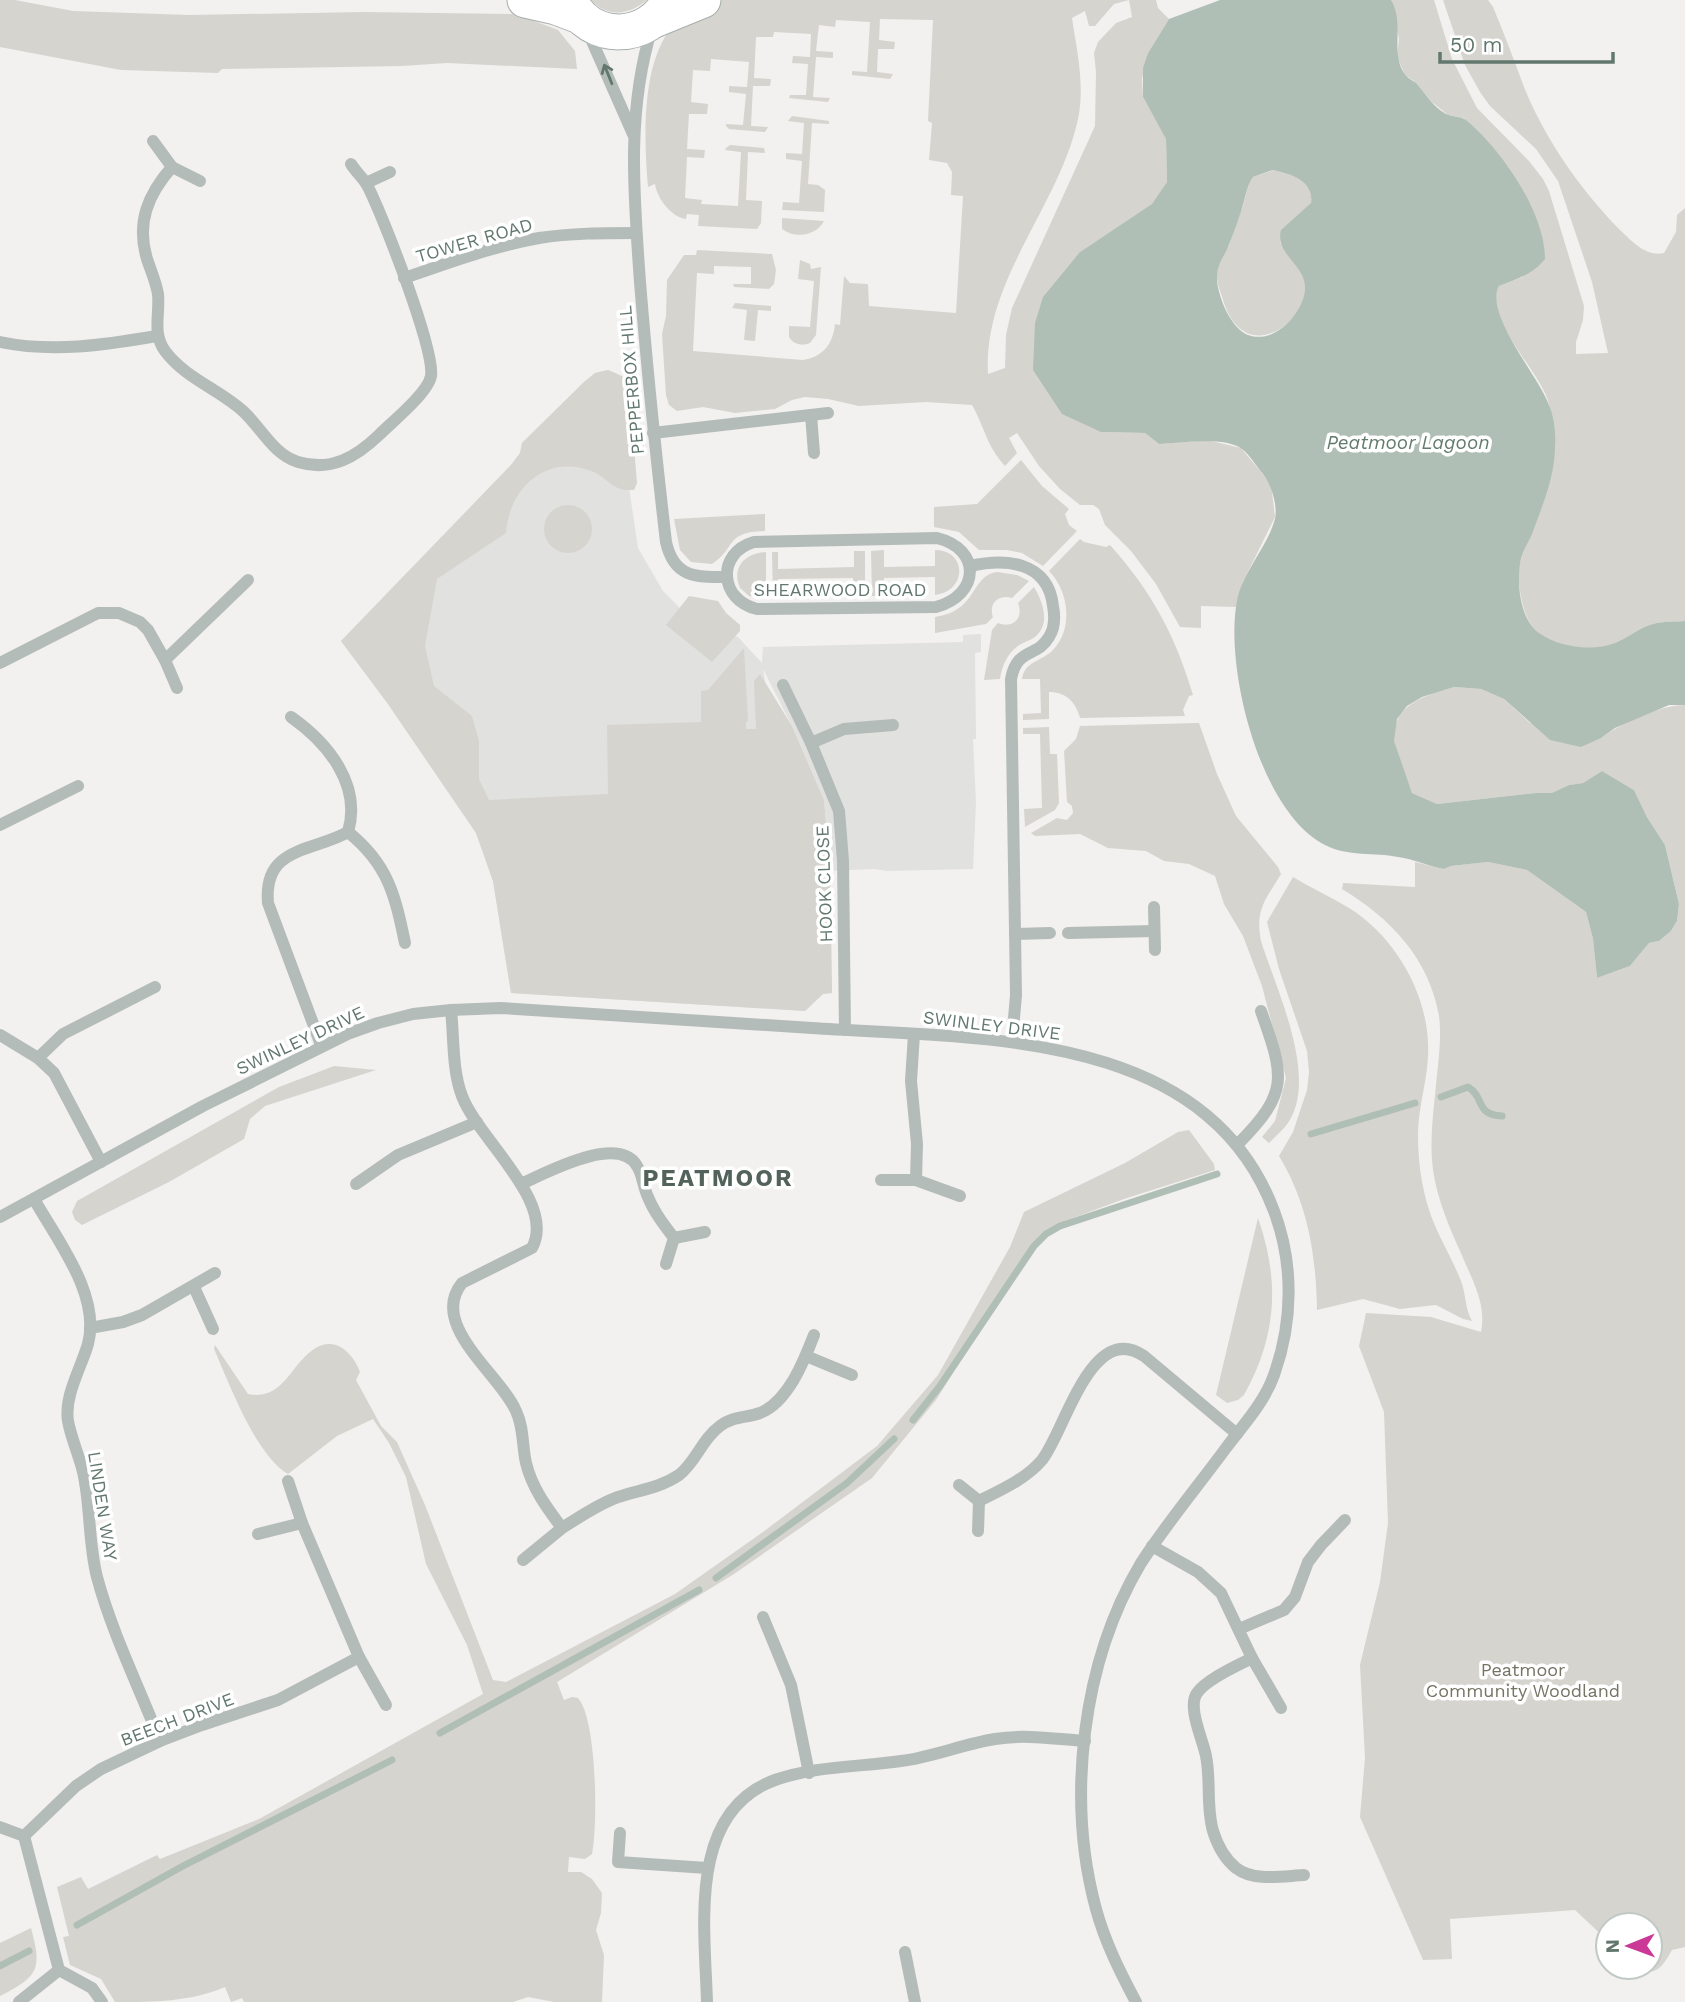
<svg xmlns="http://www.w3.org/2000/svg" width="1685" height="2002" font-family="'Work Sans',sans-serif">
<rect width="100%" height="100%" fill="#f3f0f0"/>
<path fill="#e1e1e0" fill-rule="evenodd" d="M 608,370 L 618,374 L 625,460 L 638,548 L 663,591 L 680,608 L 738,637 L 762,663 L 763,647 L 963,642 L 963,635 L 981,634 L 981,652 L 975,653 L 976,739 L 973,739 L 976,802 L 973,869 L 887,871 L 874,869 L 830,871 L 832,993 L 823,994 L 805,1011 L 511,993 L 493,881 L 476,833 L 388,704 L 341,641 L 511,465 L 520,453 L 522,443 L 584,382 L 595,373 ZM 763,669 L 792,726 L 824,800 L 828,846 L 767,692 Z"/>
<g fill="#d6d4ce" fill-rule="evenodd">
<path d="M 0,0 L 15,0 L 73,11 L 189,15 L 364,12 L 516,14 L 558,30 L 575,51 L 577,69 L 447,63 L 402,66 L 222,69 L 218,73 L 121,70 L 0,47 Z"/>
<path d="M 591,0 L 647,0 C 629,15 608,18 591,0 Z"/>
<path d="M 722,0 L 1156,0 L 1158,8 L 1169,19 L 1148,53 L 1142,79 L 1143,97 L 1166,138 L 1167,182 L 1153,204 L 1080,252 L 1101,432 L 1145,433 L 1159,444 L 1207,440 L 1241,448 L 1271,484 L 1275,517 L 1243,582 L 1237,607 L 1201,606 L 1201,628 L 1180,627 L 1156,584 L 1131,551 L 1105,525 L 1099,509 L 1093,505 L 1080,505 L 1060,489 L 1039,466 L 1017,433 L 1009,438 L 1017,453 L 1005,466 C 986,445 985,428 972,405 L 926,402 L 859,406 L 828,399 L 805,397 L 792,400 L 775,409 L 735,413 L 703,407 L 677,411 L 669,405 L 666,395 L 662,334 L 666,316 L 667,280 L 684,255 L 696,255 L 697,250 L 772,254 L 776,270 L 774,284 L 769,289 L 734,287 L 733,284 L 751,284 L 751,267 L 714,266 L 714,274 L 697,273 L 693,351 L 803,360 C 823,357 833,344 835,324 L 840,325 L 844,276 L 850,283 L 868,284 L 869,306 L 956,313 L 963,196 L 951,195 L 952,172 L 947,163 L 929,160 L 932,123 L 928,121 L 933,20 L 880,19 L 879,40 L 895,42 L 894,49 L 878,49 L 877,72 L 893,74 L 890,79 L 852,75 L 852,71 L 867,72 L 870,22 L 836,20 L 835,27 L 819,25 L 816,51 L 833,52 L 833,58 L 816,57 L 813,97 L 830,98 L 828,102 L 789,98 L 790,95 L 806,95 L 808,64 L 792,63 L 793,56 L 810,57 L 811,34 L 774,32 L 773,37 L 756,37 L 754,78 L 771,79 L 770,86 L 753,86 L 751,126 L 768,127 L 765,132 L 729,129 L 726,126 L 726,124 L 743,125 L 746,94 L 729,92 L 729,86 L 747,87 L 749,62 L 711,59 L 710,71 L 693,70 L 691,102 L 708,104 L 707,114 L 689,114 L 687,149 L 705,150 L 704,158 L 687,157 L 685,198 L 702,200 L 701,204 L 738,206 L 741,152 L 725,150 L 726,148 L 730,145 L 764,148 L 765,153 L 748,152 L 746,200 L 762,201 L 761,223 L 757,229 L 698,226 L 699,215 L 687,214 L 686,219 C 671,217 657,198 655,184 L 648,187 C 644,140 640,55 678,21 C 689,11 708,6 722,0 ZM 1129,0 L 1132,17 L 1116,23 L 1098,42 L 1094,53 L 1096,72 L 1095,126 L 1012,308 L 1006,335 L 1005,368 L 988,374 C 983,280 1059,207 1078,119 C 1085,86 1077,51 1072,18 L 1085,11 L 1089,26 L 1095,26 L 1114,4 Z"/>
<path d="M 1391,0 L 1434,0 L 1452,59 L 1477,108 L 1529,161 L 1543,179 L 1549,191 L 1584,306 L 1583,320 L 1576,342 L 1576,354 L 1608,353 L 1592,282 L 1558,181 L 1536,149 L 1490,106 L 1480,92 L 1465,65 L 1443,0 L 1488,0 L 1493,7 C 1504,33 1514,60 1524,87 C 1545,139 1580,189 1619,229 C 1632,241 1645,257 1664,253 L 1676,232 L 1677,215 L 1685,208 L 1685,621 C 1675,622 1663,621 1653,624 C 1640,627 1628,638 1615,643 C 1592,653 1553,648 1535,630 C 1522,616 1515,577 1521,559 C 1529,536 1542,514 1546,489 C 1549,471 1548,450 1548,431 C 1549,423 1551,412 1549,404 C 1541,371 1482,319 1499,286 L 1523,277 L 1509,168 L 1464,118 L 1448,115 L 1432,102 L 1414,81 L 1405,75 L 1397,57 L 1399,39 Z"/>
<path d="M 792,116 L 829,121 L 829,124 L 812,123 L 808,184 L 818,185 L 825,190 L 824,212 L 782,210 L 783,202 L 799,203 L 802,161 L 786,159 L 786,153 L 802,154 L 804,123 L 788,121 Z"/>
<path d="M 1274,170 C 1291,174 1314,181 1311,203 L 1280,242 C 1287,254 1300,265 1304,278 C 1318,313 1248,373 1224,303 C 1221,292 1216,284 1217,272 C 1218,261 1227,252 1230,242 C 1234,228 1240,215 1244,202 C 1247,192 1247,186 1253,177 Z"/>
<path d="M 782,218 L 824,221 C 816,236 795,239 782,229 Z"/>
<path d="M 800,260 L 810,264 L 811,269 L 821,267 L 816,335 L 810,343 C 802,346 794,345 789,337 L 789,326 L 810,327 L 814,281 L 798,279 Z"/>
<path d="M 735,303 L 771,306 L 771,311 L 758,310 L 755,341 L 744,340 L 747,310 L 732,308 Z"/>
<path d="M 608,370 L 624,377 L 629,387 L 637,483 L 634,490 C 629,490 622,490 618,488 C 609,485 602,474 591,471 C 545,454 509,489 506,533 L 437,579 L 425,646 L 434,686 L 472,716 L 479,741 L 479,779 L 489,800 L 608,794 L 607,725 L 701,722 L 701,691 L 708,690 L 744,648 L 748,721 L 746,722 L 746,729 L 756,729 L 754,681 L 760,674 L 792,726 L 824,800 L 830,871 L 832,993 L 823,994 L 805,1011 L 511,993 L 493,881 L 476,833 L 388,704 L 341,641 L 511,465 L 520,453 L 522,443 L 584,382 L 595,373 Z"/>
<path d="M 1021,460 L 1042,486 L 1069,509 L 1065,514 L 1069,525 L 1077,531 L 1043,566 L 1022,553 L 1007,550 L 979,550 L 959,532 L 934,527 L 934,507 L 977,504 Z"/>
<circle cx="568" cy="529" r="24"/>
<path d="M 765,514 L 765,531 C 724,532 737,548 712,564 L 691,562 L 680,550 L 674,519 Z"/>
<path d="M 1080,539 L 1084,542 L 1106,547 L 1110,545 C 1152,592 1175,635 1193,695 L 1189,696 L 1183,710 L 1185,716 L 1080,718 C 1076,702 1066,692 1049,692 L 1049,719 L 1023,720 L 1023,714 L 1041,713 L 1040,679 L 1022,679 C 1025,661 1040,662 1052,651 C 1074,630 1069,591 1049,571 Z"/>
<path d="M 884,550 L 884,567 L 935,566 L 935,550 C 967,550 968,591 935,595 L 935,577 L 884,578 L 884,596 L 872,596 L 871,551 Z"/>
<path d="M 854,551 L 865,551 L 865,597 L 854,597 L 853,578 L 778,579 L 778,598 L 773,598 L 772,552 L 778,552 L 778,569 L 854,567 Z"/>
<path d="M 766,552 L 766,598 L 749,596 L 740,588 C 731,567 745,553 766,552 Z"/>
<path d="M 997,572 L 1017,575 L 1029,581 L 1012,598 C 999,594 988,603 993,617 L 986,624 L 935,633 L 935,617 C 978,611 970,576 997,572 Z"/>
<path d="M 1034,587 C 1042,600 1050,621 1038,634 C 1034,639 1029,640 1023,643 C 1009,650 1002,664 1000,679 L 984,680 L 992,630 L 998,623 C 1013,629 1024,618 1018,603 Z"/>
<path d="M 689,596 L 718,601 L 726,613 L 740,625 L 740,631 L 712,662 L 666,625 Z"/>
<path d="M 1454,687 L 1481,689 L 1504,699 L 1530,723 L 1601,738 C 1624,722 1657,706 1685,705 L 1685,1947 L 1672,1950 C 1657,1977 1654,1971 1625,1974 L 1623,1967 L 1650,1967 L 1650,1925 L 1608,1925 L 1608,1941 L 1575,1910 L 1450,1919 L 1452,1959 L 1423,1960 L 1360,1817 L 1365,1758 L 1360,1665 L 1380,1582 L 1388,1523 L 1384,1412 L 1359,1346 L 1366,1313 L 1431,1317 L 1481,1332 C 1487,1303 1471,1278 1460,1251 C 1450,1229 1440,1205 1435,1181 C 1428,1149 1433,1117 1436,1085 C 1438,1064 1442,1038 1439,1016 C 1429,958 1390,918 1342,889 L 1343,883 L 1415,887 L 1415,862 L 1444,869 L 1451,866 L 1488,862 L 1527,870 L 1586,912 L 1593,939 L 1597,978 L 1630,966 L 1649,943 L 1659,941 L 1671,931 L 1677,921 L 1679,904 L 1665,845 L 1647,817 L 1634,790 L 1602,771 L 1583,783 L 1569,785 L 1553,793 L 1536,793 L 1437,804 L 1412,793 C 1407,779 1395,755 1394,741 C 1391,704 1427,695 1454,687 Z"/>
<path d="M 1199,723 L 1217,774 L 1236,816 L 1278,867 L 1281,874 C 1265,901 1255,909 1261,941 C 1276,989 1319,1077 1288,1123 C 1283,1130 1275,1137 1269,1143 L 1262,1137 L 1275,1121 L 1286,1078 L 1262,986 L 1243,936 L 1224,904 L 1215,876 L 1189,864 L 1164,861 L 1146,851 L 1108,848 L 1080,834 L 1035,836 L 1031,833 L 1057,818 L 1067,820 L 1073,813 L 1072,806 L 1067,802 L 1064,751 L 1076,739 L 1080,726 Z"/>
<path d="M 1049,727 L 1050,754 L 1057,754 L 1059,803 L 1055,810 L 1025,827 L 1024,809 L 1042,808 L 1040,734 L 1023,734 L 1023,728 Z"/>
<path d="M 1293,877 C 1311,888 1331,897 1349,908 C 1397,938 1431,998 1428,1056 C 1427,1082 1418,1108 1418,1135 C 1418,1166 1423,1199 1436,1228 C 1444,1246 1454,1263 1461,1281 C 1466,1294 1465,1309 1472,1321 L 1463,1319 L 1436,1305 L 1400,1309 L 1363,1299 L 1317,1310 C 1316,1255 1308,1204 1279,1156 L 1293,1132 L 1307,1090 L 1309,1072 L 1307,1051 L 1279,969 L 1267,922 Z"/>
<path d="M 334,1066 L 376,1070 L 265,1106 L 250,1119 L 244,1139 L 169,1182 L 82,1225 L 75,1220 L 72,1212 L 77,1201 L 279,1087 Z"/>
<path d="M 1189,1130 L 1214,1164 L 1215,1170 L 1124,1199 L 1065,1221 L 1039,1236 L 936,1400 L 872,1478 L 734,1574 L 557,1682 L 564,1700 L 572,1697 L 578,1698 C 597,1719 598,1825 592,1854 L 585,1859 L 569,1857 L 568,1872 L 581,1872 L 592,1879 L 602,1893 L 601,1913 L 596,1930 L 604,1955 L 602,2002 L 554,2002 L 528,1997 L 513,2002 L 244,2002 L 242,1998 L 231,2002 L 225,1987 C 189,2002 154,2002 115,2002 L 101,1979 L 70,1965 L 63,1937 L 69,1936 L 57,1887 L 81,1877 L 88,1889 L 157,1855 L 160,1859 L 259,1819 L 483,1694 L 467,1645 L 426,1564 L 406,1477 L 389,1443 L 373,1419 L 337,1436 L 288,1474 C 255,1454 230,1385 214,1349 L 215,1345 L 248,1394 C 283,1401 290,1365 314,1349 C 335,1335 353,1353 360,1372 L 356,1380 L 381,1426 L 397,1442 L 425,1505 L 493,1680 L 506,1682 L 675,1594 L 763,1532 L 877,1446 L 938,1375 L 1010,1247 L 1024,1212 L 1125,1163 L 1178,1132 Z"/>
<path d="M 1258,1218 C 1280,1281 1277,1336 1244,1395 L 1238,1400 L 1227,1403 L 1216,1395 Z"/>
<path d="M 31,1928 C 42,1969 39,1976 0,1996 L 0,1943 Z"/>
</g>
<path fill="#b0bfb6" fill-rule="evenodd" d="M 1220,0 L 1391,0 C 1405,23 1390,51 1404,73 C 1406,77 1412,80 1416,83 C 1426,94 1433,107 1446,114 C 1453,117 1461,116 1466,120 C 1501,149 1545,212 1545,259 C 1533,274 1518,279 1499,286 C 1484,314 1538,375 1549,405 C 1554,417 1556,433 1555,447 C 1555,476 1542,507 1532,534 C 1528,543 1521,554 1520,564 C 1517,585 1520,619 1539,633 C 1559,647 1591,652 1615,643 C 1628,638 1640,627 1653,624 C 1663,621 1675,622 1685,621 L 1685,705 L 1669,705 L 1615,728 L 1601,738 L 1581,747 L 1550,740 L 1504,699 L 1481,689 L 1454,687 L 1422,697 L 1407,706 L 1397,719 L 1394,741 L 1412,793 L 1437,804 L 1536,793 L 1552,793 L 1569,785 L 1583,783 L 1602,771 L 1634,790 L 1647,817 L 1665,845 L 1679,904 L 1677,921 L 1671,931 L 1659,941 L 1649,943 L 1630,966 L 1597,978 L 1593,939 L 1586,912 L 1527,870 L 1488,862 L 1451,866 L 1444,869 C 1429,866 1413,859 1398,857 C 1374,852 1348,857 1325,845 C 1260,813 1224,667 1237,601 C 1242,573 1268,546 1275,519 C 1278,505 1271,484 1263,474 C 1256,466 1250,455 1242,449 C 1226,436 1179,443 1159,444 L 1145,433 L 1101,432 L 1062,414 L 1033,370 L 1035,323 L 1043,297 L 1080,252 L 1152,204 L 1167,182 L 1166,139 L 1143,97 L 1143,68 L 1148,53 L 1169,19 ZM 1273,170 C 1291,174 1314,181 1311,203 L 1281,230 C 1274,257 1312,266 1304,296 C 1298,318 1273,344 1248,335 C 1231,328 1219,299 1217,281 C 1217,276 1217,270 1219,266 C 1221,259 1226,253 1228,247 C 1234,232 1240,216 1244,201 C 1247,191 1247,186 1253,177 Z"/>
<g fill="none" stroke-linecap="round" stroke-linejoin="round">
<g stroke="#b0bfb6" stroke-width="7">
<path d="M 1441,1097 L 1468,1087 C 1485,1097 1475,1115 1502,1116"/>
<path d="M 1311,1134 L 1415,1103"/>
<path d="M 913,1420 L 940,1386 L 1034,1246 L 1046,1234 L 1060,1226 L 1217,1174"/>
<path d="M 716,1578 L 847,1483 L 894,1439"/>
<path d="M 440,1733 L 699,1590"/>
<path d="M 77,1925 L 183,1866 L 392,1760"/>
<path d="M 0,1966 L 29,1951"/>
</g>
<g stroke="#a6afac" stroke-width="37">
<g id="major">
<path d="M 525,0 L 556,7 L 580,16"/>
<path d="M 570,0 C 589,44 650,41 669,0"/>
<path d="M 654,20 L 703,0"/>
</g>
</g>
<g stroke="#b4bcb9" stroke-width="12">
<path d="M 652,28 C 626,111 634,197 640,282 C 647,369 656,456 666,542 C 674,578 696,577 727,577"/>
<path d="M 588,32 L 633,134"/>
<path d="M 153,141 L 172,167 C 148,194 136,223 147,259 C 151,271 156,282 158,294 C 160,315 152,333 165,351 C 186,379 219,389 244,412 C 261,428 274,455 298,462 C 331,472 356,457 379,435 C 392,422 428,393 431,376 C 435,350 382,213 367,185 C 363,178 356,172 351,164"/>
<path d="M 172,167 L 200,181"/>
<path d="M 366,183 L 390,172"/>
<path d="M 404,278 C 449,263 493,246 539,238 C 571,233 604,233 636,233"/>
<path d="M 0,342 C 53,353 104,345 157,336"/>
<path d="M 811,415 L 814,453"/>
<path d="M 653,433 L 828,413"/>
<path d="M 937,538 C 982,549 980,595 936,607 L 757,609 C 719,600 716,553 754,542 Z"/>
<path d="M 970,566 C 1005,558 1048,561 1053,606 C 1055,617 1055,628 1049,637 C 1037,658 1017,647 1011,679 L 1016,995 L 1012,1041"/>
<path d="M 165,660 L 248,580"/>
<path d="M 0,663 L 98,613 L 119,613 L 140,622 L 148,630 L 165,660 L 177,688"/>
<path d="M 783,685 L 811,743 L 839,811 L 843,861 L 845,1030"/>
<path d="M 291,717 C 328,743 362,785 348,832 C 313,852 263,846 268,903 L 321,1045"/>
<path d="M 811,743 L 844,729 L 893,725"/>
<path d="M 0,825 L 78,786"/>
<path d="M 348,832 C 388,864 395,895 405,943"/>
<path d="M 1154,907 L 1155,950"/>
<path d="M 1068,933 L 1154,931"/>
<path d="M 1015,934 L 1050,933"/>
<path d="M 451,1010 C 454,1037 452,1070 462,1096 C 478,1139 557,1202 532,1248 L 462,1283 C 428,1325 501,1375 516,1411 C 524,1428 522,1445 526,1463 C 532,1488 547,1508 562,1528 C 580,1517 598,1504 618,1497 C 639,1490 660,1488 679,1475 C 696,1462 702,1439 720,1426 C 733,1416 746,1418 760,1413 C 788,1402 804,1361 814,1335"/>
<path d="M 914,1034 L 911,1081 L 917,1144 L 916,1180 L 960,1196"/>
<path d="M 0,1035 L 38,1058 L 54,1073 L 101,1162"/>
<path d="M 38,1058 L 63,1034 L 155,987"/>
<path d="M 1238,1144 C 1290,1092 1284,1076 1261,1011"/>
<path d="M 881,1180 L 916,1180"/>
<path d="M 356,1184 L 398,1155 L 477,1122"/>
<path d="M 521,1184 C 544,1174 618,1133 637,1166 C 643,1175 643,1187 648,1197 C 654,1212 664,1225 674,1238 L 666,1264"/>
<path d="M 34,1199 C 57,1240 101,1295 88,1344 C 81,1368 64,1396 68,1421 C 71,1438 79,1455 83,1472 C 91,1507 88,1542 97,1577 C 112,1633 139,1687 160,1741"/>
<path d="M 0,1217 L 203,1106 L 350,1033 L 378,1023 L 413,1014 L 451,1010 L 501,1008 C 604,1014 708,1021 812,1028 C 973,1039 1205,1027 1274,1211 C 1294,1264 1293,1322 1274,1375 C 1264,1403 1244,1424 1226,1448 C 1198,1486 1167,1523 1141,1563 C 1082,1662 1066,1798 1096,1909 C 1105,1942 1120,1972 1136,2002"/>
<path d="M 674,1238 L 705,1232"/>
<path d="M 194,1287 L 213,1329"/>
<path d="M 90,1328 L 123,1322 L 142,1315 L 215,1273"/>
<path d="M 806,1356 L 852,1375"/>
<path d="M 959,1485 L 979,1501"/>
<path d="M 978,1531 L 979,1501 C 1001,1490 1026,1479 1042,1460 C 1065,1431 1091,1320 1144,1356 L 1237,1434"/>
<path d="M 258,1534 L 302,1523"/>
<path d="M 1152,1546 L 1198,1572 L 1221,1593 L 1252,1658 L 1281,1708"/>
<path d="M 523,1560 L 562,1528"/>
<path d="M 763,1617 L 791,1685 L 809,1773"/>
<path d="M 1239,1629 L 1284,1610 L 1295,1597 L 1308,1562 L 1321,1545 L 1345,1520"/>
<path d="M 359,1657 L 386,1705"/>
<path d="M 1252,1658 C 1237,1666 1207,1679 1197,1693 C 1187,1707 1203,1740 1206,1756 C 1211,1780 1206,1807 1213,1831 C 1217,1844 1225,1859 1236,1868 C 1254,1882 1283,1876 1304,1875"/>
<path d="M 0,1827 L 24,1836"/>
<path d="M 620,1833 L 618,1862 L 707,1868"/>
<path d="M 24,1836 L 76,1786 L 101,1769 L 160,1741 L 202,1725 L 278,1700 L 359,1657 L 302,1523 L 288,1481"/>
<path d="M 24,1836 L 59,1970 L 92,1988 L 102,2002"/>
<path d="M 905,1952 L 915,2002"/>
<path d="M 19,2002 L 59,1970"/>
<path d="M 707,2002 C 705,1928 687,1812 775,1780 C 814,1766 860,1767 901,1761 C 933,1757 963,1744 995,1739 C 1025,1734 1055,1739 1085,1741"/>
</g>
<use href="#major" stroke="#fff" stroke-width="35"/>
</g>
<defs><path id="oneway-shaft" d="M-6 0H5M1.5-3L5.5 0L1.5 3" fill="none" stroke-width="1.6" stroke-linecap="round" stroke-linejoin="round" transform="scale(1.75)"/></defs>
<use stroke="#62786f" href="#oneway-shaft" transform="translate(608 74) rotate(-112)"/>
<g text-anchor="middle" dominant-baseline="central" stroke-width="7" stroke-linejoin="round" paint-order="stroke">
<g font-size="18" fill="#62786f" stroke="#fff">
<text transform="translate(474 240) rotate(-16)">TOWER ROAD</text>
<text transform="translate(631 380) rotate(-95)">PEPPERBOX HILL</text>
<text x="840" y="589">SHEARWOOD ROAD</text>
<text transform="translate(824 884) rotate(-92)">HOOK CLOSE</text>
<text transform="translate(992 1025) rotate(7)">SWINLEY DRIVE</text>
<text transform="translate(300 1040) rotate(-25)">SWINLEY DRIVE</text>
<text transform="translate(103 1506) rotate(81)">LINDEN WAY</text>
<text transform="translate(177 1719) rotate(-21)">BEECH DRIVE</text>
</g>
<g font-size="18" fill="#757464" stroke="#fff">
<text x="1523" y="1669">Peatmoor<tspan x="1523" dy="21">Community Woodland</tspan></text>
</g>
<g font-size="19" font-style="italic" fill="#627b6c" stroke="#fff">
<text x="1408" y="442">Peatmoor Lagoon</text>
</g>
<g font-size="24" font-weight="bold" letter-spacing="2" fill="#53635c" stroke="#fff">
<text x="718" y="1178">PEATMOOR</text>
</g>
</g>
<g transform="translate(1629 1946) rotate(269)"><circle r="33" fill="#ffffff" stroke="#c0c9c5" stroke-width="2"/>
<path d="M0-5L12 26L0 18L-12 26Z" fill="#cc3895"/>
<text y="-10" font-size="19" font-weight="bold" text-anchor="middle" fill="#62786f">N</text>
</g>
<path d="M1440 52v10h173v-10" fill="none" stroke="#62786f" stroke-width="3.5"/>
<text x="1450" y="52" font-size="21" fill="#62786f" stroke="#ffffff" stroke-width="5" paint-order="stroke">50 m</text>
</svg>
